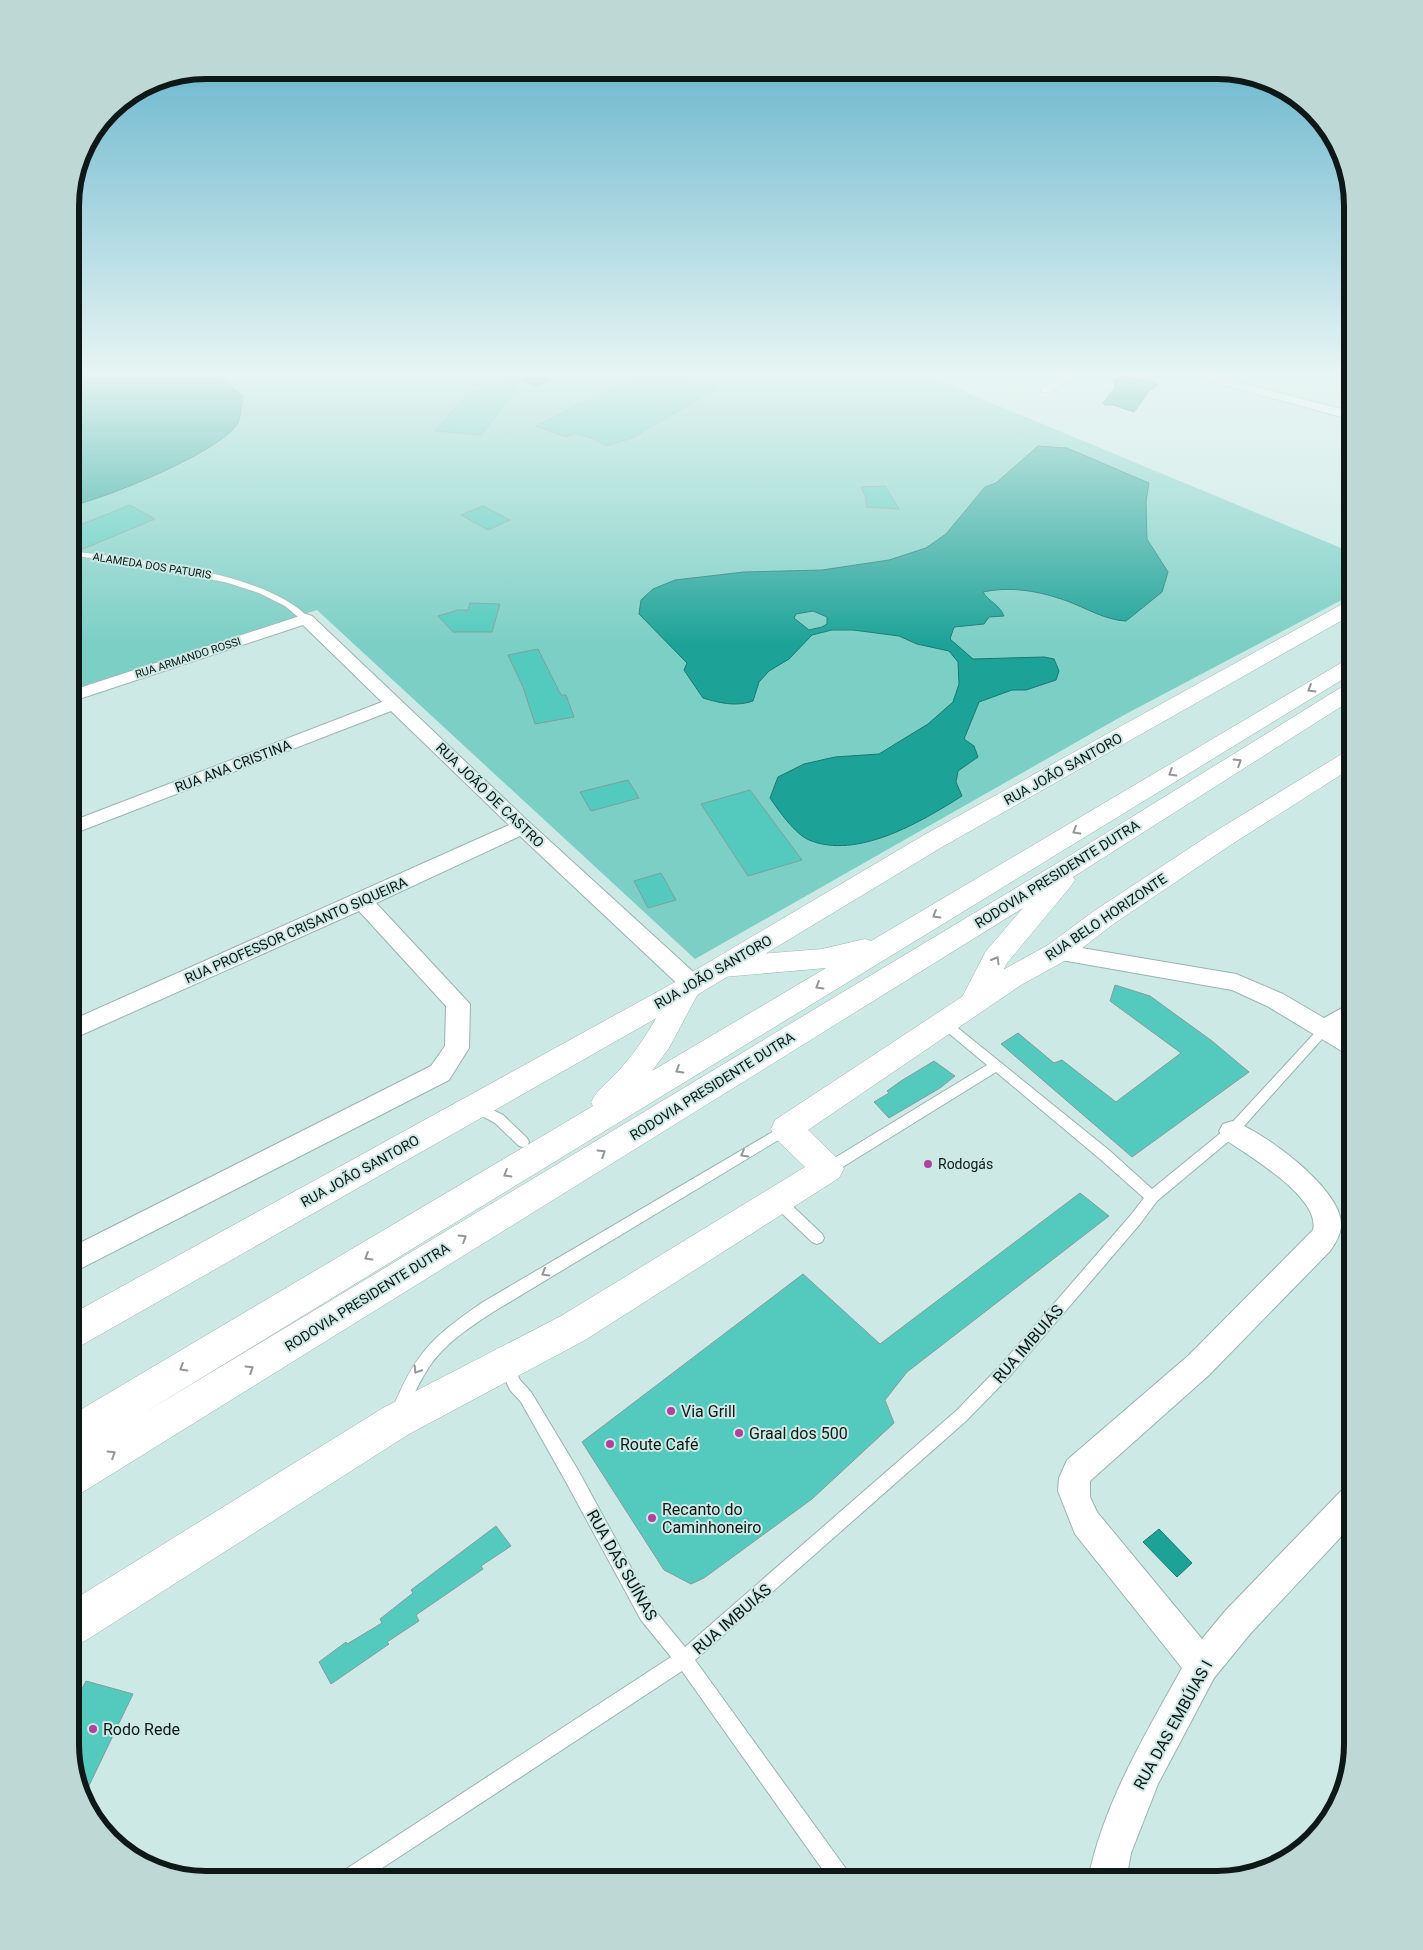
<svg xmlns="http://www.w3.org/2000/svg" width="1423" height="1950" font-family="Roboto,sans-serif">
<rect width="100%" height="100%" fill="#cce9e5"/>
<path fill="#7bcfc5" d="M 70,372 L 917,372 L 1353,553 L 1353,594 L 1124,715 L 695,959 L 317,610 L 70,690 Z"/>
<g fill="#1ca297" stroke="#187971" fill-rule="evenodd">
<path d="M 70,372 L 212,372 L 243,396 C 241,404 241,416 238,423 C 221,452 104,499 70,506 Z"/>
<path d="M 539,372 L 560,372 L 563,374 L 536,386 L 521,380 Z"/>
<path d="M 1125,376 L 1153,381 L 1158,385 L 1149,391 L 1134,412 L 1113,405 L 1105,405 L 1103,403 L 1115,387 L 1114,379 Z"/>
<path d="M 1038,446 L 1067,448 L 1149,483 L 1146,502 L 1147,539 L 1168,572 L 1162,592 L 1126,621 C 1105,620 1086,608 1067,601 C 1039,591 1011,586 983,592 C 989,602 999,604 1004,616 L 989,617 L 984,624 L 954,627 L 950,639 L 973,659 L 1044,657 L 1054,659 L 1059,671 L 1056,680 L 1026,690 L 1012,690 L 979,702 L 964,739 L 974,746 L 978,757 L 958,771 L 956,782 L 962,796 C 921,822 857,860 809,840 C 795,834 779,811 770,798 L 778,777 L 804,764 L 835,757 L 879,754 L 928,724 L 953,702 L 959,684 L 958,662 L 949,651 L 917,644 L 899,636 L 853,630 L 832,630 L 812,635 L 789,659 L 769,671 L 759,682 L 753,701 C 735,707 720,703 703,698 L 684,670 L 687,663 L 639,614 L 641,600 L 653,589 L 675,580 L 744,572 L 822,570 L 889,560 L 926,548 L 946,534 L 985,487 L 996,483 ZM 813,611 L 827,617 L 827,624 L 822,627 L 809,630 L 794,618 L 796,614 Z"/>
<path d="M 1159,1529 L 1192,1563 L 1177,1577 L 1143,1542 Z"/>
</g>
<g fill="#53cabd" stroke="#829e9a">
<path d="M 515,372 L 530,372 L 481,435 L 435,431 L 469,391 L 476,391 Z"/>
<path d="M 645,372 L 667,372 L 719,387 L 632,438 L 606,446 L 594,439 L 575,433 L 566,437 L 536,426 Z"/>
<path d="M 885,486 L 899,509 L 866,507 L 866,498 L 861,487 Z"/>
<path d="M 130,505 L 155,519 L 83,549 L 70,541 L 70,529 Z"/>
<path d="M 483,506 L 510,520 L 488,530 L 461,515 Z"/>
<path d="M 470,603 L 500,604 L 492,632 L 453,632 L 438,616 L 458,610 L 468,610 Z"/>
<path d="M 538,649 L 561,695 L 566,695 L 574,717 L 535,724 L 523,687 L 508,655 Z"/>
<path d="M 628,780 L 639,798 L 591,811 L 580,792 Z"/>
<path d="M 750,790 L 802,860 L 748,876 L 701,804 Z"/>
<path d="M 661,873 L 676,900 L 648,908 L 634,881 Z"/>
<path d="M 1115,985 L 1150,996 L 1212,1041 L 1249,1072 L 1132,1157 L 1001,1044 L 1018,1033 L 1054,1063 L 1062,1060 L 1116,1102 L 1181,1053 L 1110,1001 Z"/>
<path d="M 934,1061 L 955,1076 L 940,1088 L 889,1118 L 874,1102 L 889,1093 L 887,1091 L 901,1081 Z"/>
<path d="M 1080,1193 L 1109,1216 L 907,1372 L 885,1400 L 894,1423 L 812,1499 L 704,1578 L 691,1584 L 664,1570 L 582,1442 L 803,1274 L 880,1344 Z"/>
<path d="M 496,1526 L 511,1546 L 481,1566 L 483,1569 L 416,1615 L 419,1621 L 387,1642 L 389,1644 L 331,1684 L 319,1662 L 346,1642 L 347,1644 L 382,1623 L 380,1619 L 413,1593 L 411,1590 Z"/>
<path d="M 86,1681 L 133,1694 L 84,1796 L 70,1745 L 70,1712 Z"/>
</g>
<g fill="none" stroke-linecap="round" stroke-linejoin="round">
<g stroke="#98b4b0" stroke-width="2">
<g id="service">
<path d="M 70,551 C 133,559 267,571 310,619 L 303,621 L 285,606 L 259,593 L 228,583 L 160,568 L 70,555 Z"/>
<path d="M 944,1019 L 948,1020 L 1110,1151 L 1152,1189 L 1228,1127 L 1321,1026 L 1329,1026 L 1331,1029 L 1236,1135 L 1157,1201 L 1140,1224 L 1009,1377 L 966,1421 L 695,1660 L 849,1873 L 852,1880 L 830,1880 L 682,1671 L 364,1880 L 338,1880 L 340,1873 L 671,1657 L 641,1620 L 566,1482 L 521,1402 L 510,1390 L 499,1366 L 501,1361 L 506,1359 L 511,1361 L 520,1380 L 531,1392 L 578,1470 L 653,1608 L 685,1647 L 956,1411 L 999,1367 L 1130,1216 L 1144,1198 L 1100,1159 L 996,1072 L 833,1173 L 828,1174 L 823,1173 L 822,1169 L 823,1165 L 987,1065 L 940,1026 L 938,1023 L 940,1020 Z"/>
<path d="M 477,1102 L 503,1115 L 527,1138 L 529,1142 L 527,1146 L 523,1147 L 519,1146 L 495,1123 L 473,1111 L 471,1107 L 473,1103 Z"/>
<path d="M 786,1124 L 790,1125 L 792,1129 L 790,1133 L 493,1312 C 470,1327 445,1343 429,1367 C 419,1382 412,1398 405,1415 L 400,1417 L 395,1415 L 392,1410 C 416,1352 432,1337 483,1302 Z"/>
<path d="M 777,1194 L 782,1196 L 822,1234 L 824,1238 L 822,1242 L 817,1244 L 812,1242 L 772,1204 L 770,1200 L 772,1196 Z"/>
</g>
</g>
<g stroke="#98b4b0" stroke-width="2">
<g id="minor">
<path d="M 1068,372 L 1084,372 L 1050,392 L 1042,392 L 1040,389 Z"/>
<path d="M 1176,372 L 1198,372 L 1353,412 L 1353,420 Z"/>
<path d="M 306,614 L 312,616 L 529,822 L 701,979 L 704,985 L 701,991 L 693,993 L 685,991 L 520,836 L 376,903 L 470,1004 L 469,1048 L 449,1080 L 70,1274 L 70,1248 L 431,1066 L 445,1046 L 446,1006 L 359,911 L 70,1040 L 70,1021 L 509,825 L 391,711 L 70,835 L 70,822 L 382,702 L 303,625 L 70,702 L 70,691 Z"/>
<path d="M 1058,944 L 1236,974 L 1283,994 L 1324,1018 L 1353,1002 L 1353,1022 L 1343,1029 L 1353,1036 L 1353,1056 L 1345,1053 L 1267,1006 L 1232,990 L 1050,958 L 1047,952 L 1050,946 Z"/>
<path d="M 1232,1121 C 1263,1131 1340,1188 1341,1223 C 1342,1233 1335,1244 1330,1251 L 1209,1375 L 1090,1481 L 1090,1497 L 1097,1512 L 1202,1639 L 1226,1610 L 1342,1490 L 1353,1485 L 1353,1524 L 1250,1634 L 1214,1678 L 1158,1784 L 1131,1853 L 1126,1880 L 1088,1880 C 1103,1804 1145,1735 1182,1668 L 1075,1534 L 1058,1491 L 1059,1478 L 1067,1460 L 1189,1355 L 1313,1230 C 1321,1197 1247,1155 1223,1138 L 1219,1131 L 1223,1124 Z"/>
</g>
</g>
<g stroke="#98b4b0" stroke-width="1">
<g id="tertiary">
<path d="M 1353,600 L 1353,614 L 942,847 L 697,995 L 82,1345 L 70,1349 L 70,1315 L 677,981 L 924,835 L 1346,602 Z"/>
<path d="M 1353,750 L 1353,767 L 1229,846 L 1112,925 L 1068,959 L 1021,985 L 808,1130 L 839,1160 L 844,1169 L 839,1178 L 585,1340 L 409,1434 L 85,1641 L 70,1647 L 70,1602 L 383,1408 L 561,1316 L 805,1167 L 775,1138 L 771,1129 L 775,1120 L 1001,971 L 1048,945 L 1094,911 L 1211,834 L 1345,752 Z"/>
</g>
</g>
<g stroke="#98b4b0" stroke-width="1">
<path id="motorway" d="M 1353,658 L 1353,673 L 144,1413 L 1069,856 L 1345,685 L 1353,684 L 1353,699 L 1073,877 L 1075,880 L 1071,886 L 1007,963 L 983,1010 L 973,1013 L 963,1010 L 959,1003 L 986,951 L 1023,908 L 83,1492 L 70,1498 L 70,1457 L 80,1451 L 70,1455 L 70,1416 L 593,1106 L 591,1102 C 598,1088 612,1079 622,1067 C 645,1041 660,1011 677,981 L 687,978 L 697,981 L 701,988 L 669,1048 L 652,1071 L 826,968 L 723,977 L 713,974 L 709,967 L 713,960 L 723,957 L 822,949 L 865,939 L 871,941 L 1346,660 Z"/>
</g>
<use href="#service" fill="#fff" fill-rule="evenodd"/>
<use href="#minor" fill="#fff" fill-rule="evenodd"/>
<use href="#tertiary" fill="#fff" fill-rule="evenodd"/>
<use href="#motorway" fill="#fff" fill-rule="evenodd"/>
</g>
<defs><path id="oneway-chevron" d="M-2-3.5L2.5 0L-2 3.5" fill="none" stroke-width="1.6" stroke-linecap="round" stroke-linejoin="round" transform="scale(1.25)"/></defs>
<g stroke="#939797">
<use href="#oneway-chevron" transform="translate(1311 689) rotate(149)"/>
<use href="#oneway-chevron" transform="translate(1238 762) rotate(-32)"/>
<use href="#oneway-chevron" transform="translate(1172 773) rotate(149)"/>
<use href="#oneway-chevron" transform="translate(1076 831) rotate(149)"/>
<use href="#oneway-chevron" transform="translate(936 915) rotate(149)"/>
<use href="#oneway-chevron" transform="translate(996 960) rotate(-60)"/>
<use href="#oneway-chevron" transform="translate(819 986) rotate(149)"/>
<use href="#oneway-chevron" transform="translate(679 1070) rotate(149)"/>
<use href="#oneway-chevron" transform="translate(602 1153) rotate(-32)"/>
<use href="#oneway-chevron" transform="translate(744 1154) rotate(150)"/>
<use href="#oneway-chevron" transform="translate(507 1174) rotate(149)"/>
<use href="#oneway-chevron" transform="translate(463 1238) rotate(-32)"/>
<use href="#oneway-chevron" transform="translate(368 1257) rotate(149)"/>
<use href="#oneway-chevron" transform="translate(545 1273) rotate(150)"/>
<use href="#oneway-chevron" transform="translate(183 1368) rotate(149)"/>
<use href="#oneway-chevron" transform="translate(250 1369) rotate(-32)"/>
<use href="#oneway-chevron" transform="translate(417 1370) rotate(123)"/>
<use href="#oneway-chevron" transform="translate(112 1454) rotate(-32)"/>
</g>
<linearGradient id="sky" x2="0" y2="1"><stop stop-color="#56adc8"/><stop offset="0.58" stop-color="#e8f5f3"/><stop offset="1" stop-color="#e8f5f3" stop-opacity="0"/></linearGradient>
<rect width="1423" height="645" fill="url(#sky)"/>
<g fill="#b2419d" stroke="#cce9e5" stroke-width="2">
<circle cx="928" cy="1164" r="5"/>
<circle cx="671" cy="1411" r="5"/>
<circle cx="739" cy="1433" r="5"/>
<circle cx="610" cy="1444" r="5"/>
<circle cx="652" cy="1518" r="5"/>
<circle cx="93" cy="1729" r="5"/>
</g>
<g text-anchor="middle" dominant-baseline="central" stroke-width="4" stroke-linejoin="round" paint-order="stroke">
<g font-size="11" fill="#0e1817" stroke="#cce9e5">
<text transform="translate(152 566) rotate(9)">ALAMEDA DOS PATURIS</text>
<text transform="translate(188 658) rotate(-18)">RUA ARMANDO ROSSI</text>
</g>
<g font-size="14" fill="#0e1817" stroke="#cce9e5">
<text transform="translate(233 766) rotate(-21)">RUA ANA CRISTINA</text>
<text transform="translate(1063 769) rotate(-29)">RUA JOÃO SANTORO</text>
<text transform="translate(490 795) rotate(44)">RUA JOÃO DE CASTRO</text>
<text transform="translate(1057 874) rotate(-32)">RODOVIA PRESIDENTE DUTRA</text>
<text transform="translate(1106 917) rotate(-34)">RUA BELO HORIZONTE</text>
<text transform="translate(296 930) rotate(-24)">RUA PROFESSOR CRISANTO SIQUEIRA</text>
<text transform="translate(713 972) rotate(-30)">RUA JOÃO SANTORO</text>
<text transform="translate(712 1086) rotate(-32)">RODOVIA PRESIDENTE DUTRA</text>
<text transform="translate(360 1171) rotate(-29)">RUA JOÃO SANTORO</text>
<text transform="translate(367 1297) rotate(-32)">RODOVIA PRESIDENTE DUTRA</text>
</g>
<g font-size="14" fill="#0e1817" stroke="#cce9e5" text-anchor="start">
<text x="938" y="1164">Rodogás</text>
</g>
<g font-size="16" fill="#0e1817" stroke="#cce9e5">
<text transform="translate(1028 1344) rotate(-49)">RUA IMBUIÁS</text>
<text transform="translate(622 1565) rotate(60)">RUA DAS SUÍNAS</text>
<text transform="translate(732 1619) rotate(-41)">RUA IMBUIÁS</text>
<text transform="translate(1173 1725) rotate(-61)">RUA DAS EMBÚIAS I</text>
</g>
<g font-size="16" fill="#0e1817" stroke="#cce9e5" text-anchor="start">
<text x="681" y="1411">Via Grill</text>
<text x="749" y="1433">Graal dos 500</text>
<text x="620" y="1444">Route Café</text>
<text x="662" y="1509">Recanto do<tspan x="662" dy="18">Caminhoneiro</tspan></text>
<text x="103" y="1729">Rodo Rede</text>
</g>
</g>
<path d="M0 0H1423V1950H0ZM206 79H1217A127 127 0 0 1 1344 206V1744A127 127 0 0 1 1217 1871H206A127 127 0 0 1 79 1744V206A127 127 0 0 1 206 79Z" fill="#bdd8d5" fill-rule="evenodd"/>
<path fill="none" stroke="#0e1817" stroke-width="6" d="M206 79H1217A127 127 0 0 1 1344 206V1744A127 127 0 0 1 1217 1871H206A127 127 0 0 1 79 1744V206A127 127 0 0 1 206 79Z"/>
</svg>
